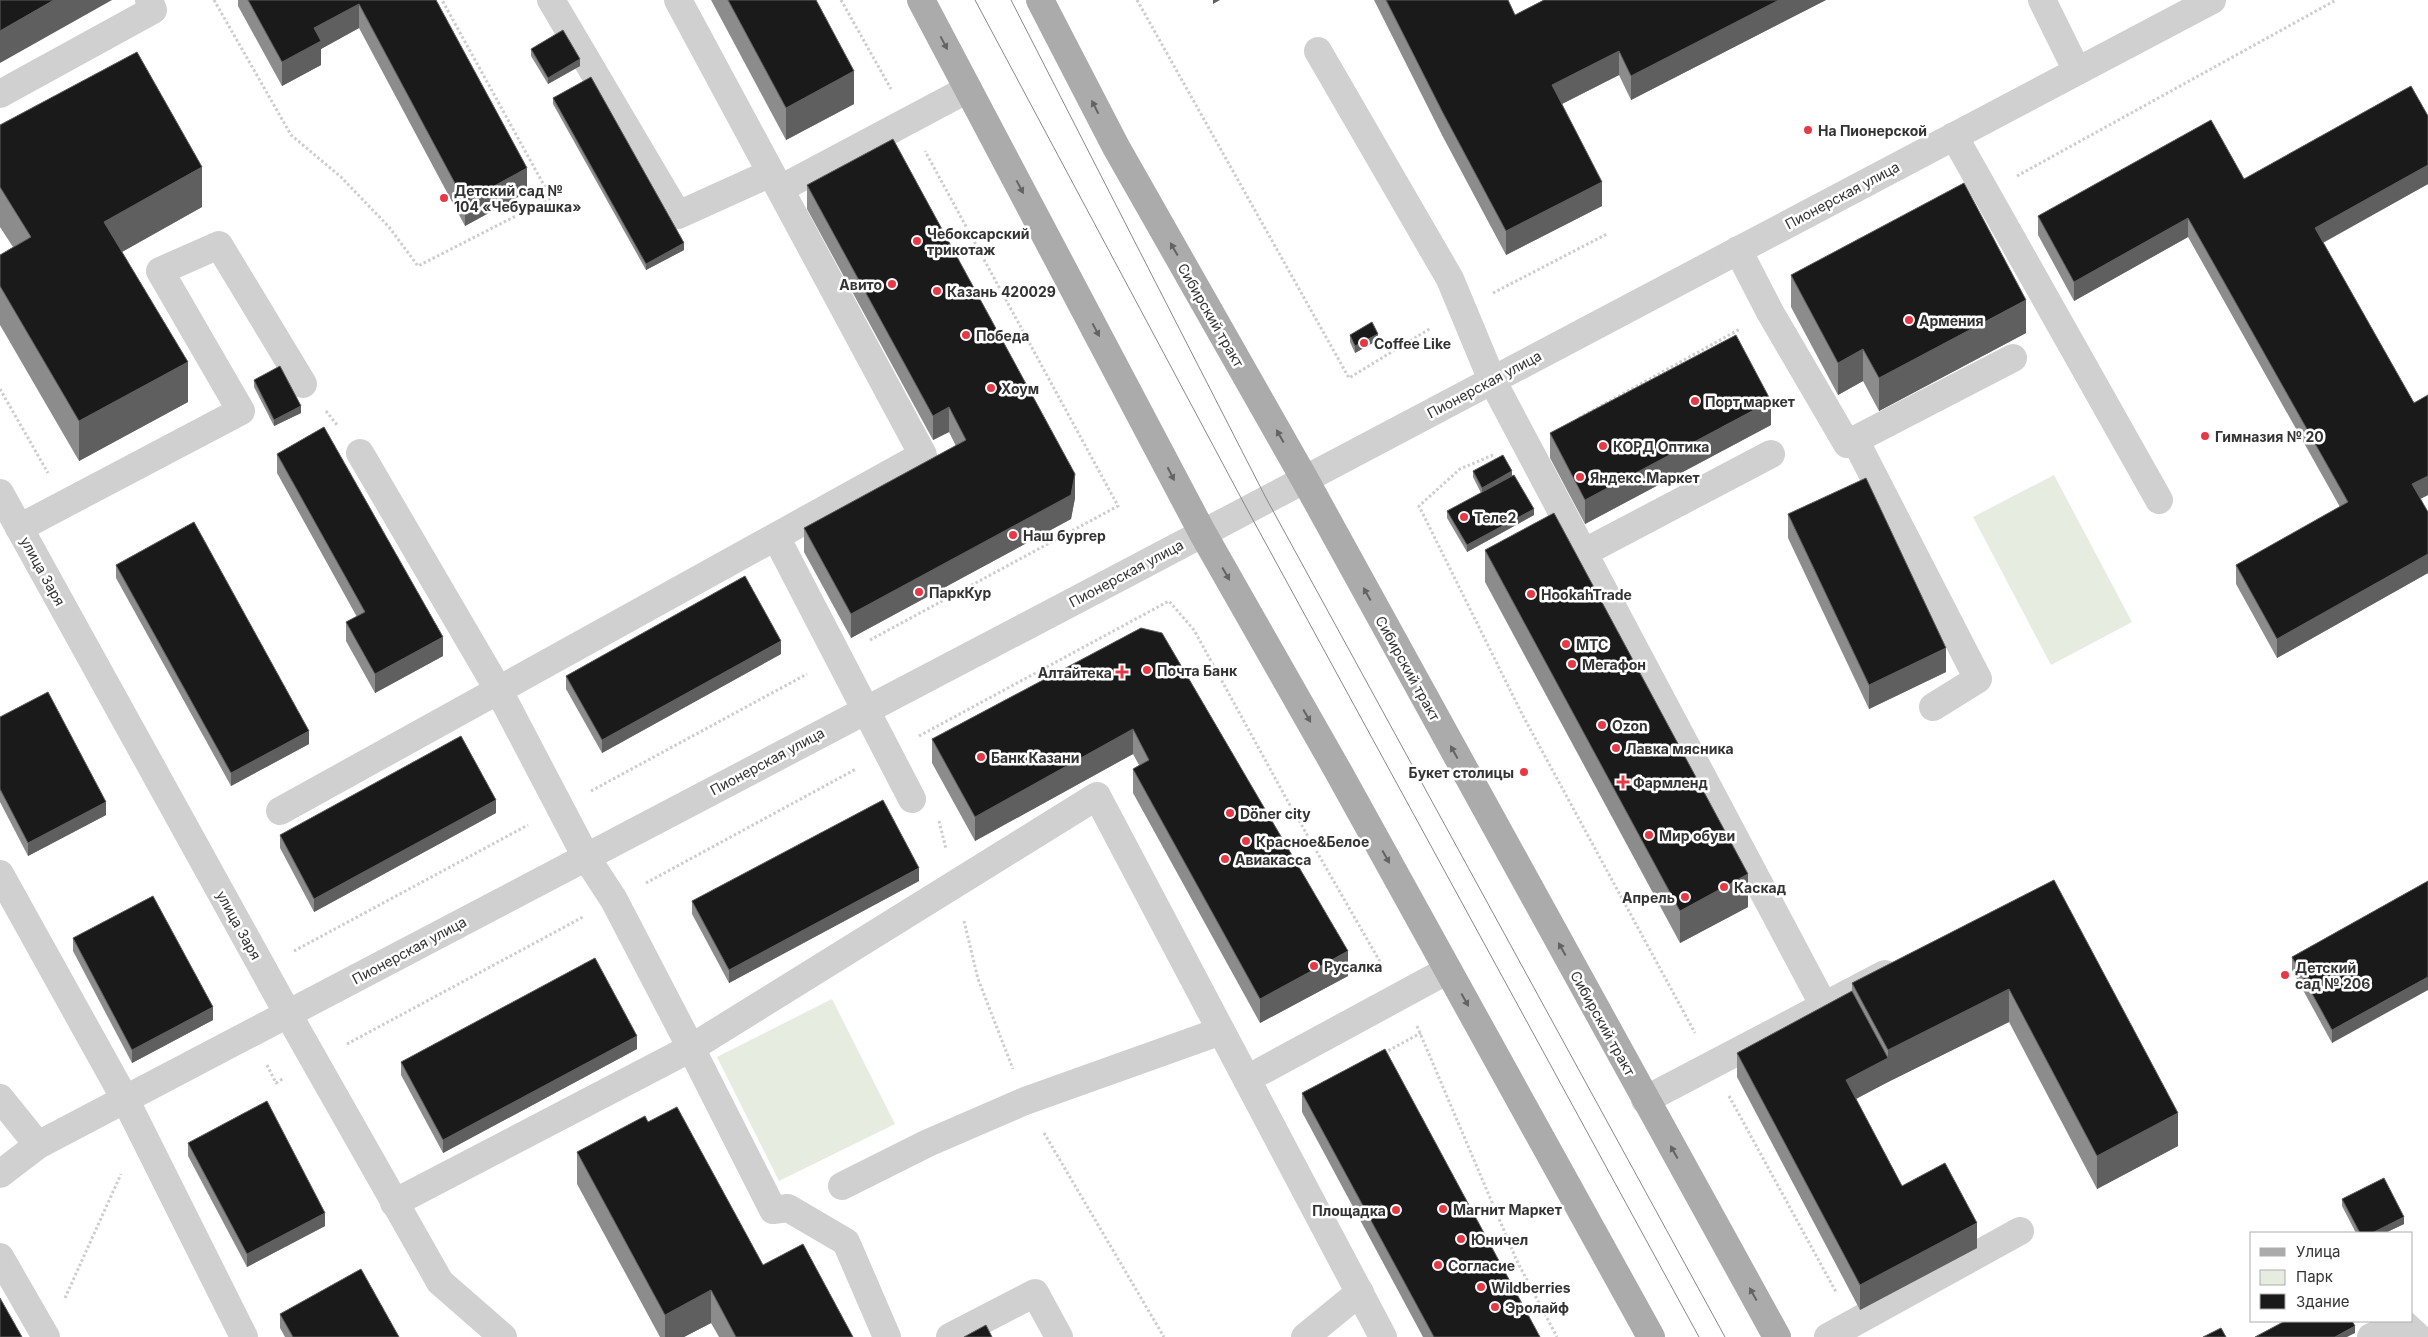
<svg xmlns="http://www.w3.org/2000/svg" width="2428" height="1337" font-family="Inter,sans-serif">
<rect width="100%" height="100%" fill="#fff"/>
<g fill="#e6ecdf">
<path d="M 2054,475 L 2132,622 L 2051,665 L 1973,517 Z"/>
<path d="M 832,999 L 895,1124 L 779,1181 L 717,1057 Z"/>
</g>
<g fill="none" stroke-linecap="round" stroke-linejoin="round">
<g stroke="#cdcdcd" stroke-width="3" stroke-dasharray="2.5 2.5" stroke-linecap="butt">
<path d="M 214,0 L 291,135 L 341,177 L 389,227 L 418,266 L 551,198 L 442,0"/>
<path d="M 841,0 L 891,89"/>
<path d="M 1137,0 L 1349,378 L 1431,328"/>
<path d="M 2017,176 L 2336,0"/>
<path d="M 1493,293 L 1607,234"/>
<path d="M 0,389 L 48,473"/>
<path d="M 326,411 L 337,425"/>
<path d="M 1579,418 L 1740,329"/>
<path d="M 1493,455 L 1460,469 L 1419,506 L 1522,714 L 1695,1033"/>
<path d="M 870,640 L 1118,506 L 925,151"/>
<path d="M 919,736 L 1169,601 L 1194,630 L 1286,798 L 1383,967"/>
<path d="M 591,791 L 807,674"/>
<path d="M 939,821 L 946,849"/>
<path d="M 646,883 L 856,769"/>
<path d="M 964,921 L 978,979 L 1013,1069"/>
<path d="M 294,951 L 528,825"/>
<path d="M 1417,1026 L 1517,1261 L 1557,1337"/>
<path d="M 347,1044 L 583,917"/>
<path d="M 1384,1053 L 1421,1033"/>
<path d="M 267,1065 L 276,1083 L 284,1078"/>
<path d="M 1729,1096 L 1836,1292"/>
<path d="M 1044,1133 L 1164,1337"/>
<path d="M 65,1298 L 121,1174"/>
</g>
<g stroke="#d0d0d0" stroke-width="28">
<path d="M 551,0 L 678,215 L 771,173"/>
<path d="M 2042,0 L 2077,71"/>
<path d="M 1318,51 L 1450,279 L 1492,380 L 1824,1006"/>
<path d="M 0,94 L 153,10 L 149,0"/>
<path d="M 1954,136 L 2159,500"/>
<path d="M 780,189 L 968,89"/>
<path d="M 1738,250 L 1770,312 L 1847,444 L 2013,358"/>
<path d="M 1855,440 L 1978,679 L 1933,707"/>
<path d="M 360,453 L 499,691 L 586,857 L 614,900 L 691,1048 L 1097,796 L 1383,1337"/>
<path d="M 0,493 L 288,1014 L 440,1282 L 503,1337"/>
<path d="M 19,528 L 241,411 L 160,271 L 219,245 L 303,384"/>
<path d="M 776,537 L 912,799"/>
<path d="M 1583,553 L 1771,454"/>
<path d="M 280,811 L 923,455 L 678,0"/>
<path d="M 0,874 L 125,1099 L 244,1337"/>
<path d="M 1247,1079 L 1448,970"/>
<path d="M 0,1098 L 38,1145"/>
<path d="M 1645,1100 L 1885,974"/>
<path d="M 0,1174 L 38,1145 L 1139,567 L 2212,0"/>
<path d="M 842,1186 L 928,1143 L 1025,1101 L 1221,1031"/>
<path d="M 394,1203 L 691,1048 L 773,1210 L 788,1208 L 846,1242 L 887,1337"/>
<path d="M 0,1257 L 46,1337"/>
<path d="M 950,1337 L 1035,1293 L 1059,1337"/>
<path d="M 1305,1337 L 1360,1292"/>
<path d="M 1828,1337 L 2020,1231"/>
<path d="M 2371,1337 L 2403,1323 L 2418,1337"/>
</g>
<g stroke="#ababab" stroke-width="28">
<path d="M 921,0 L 1202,532 L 1338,771 L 1651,1337"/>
<path d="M 1040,0 L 1116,147 L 1304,478 L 1777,1337"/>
</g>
<g stroke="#888" stroke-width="1">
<path d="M 975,0 L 1247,509 L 1699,1337"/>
<path d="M 1011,0 L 1266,498 L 1725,1337"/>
</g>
</g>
<g fill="#8c8c8c">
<path d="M 238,0 L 436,0 L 527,192 L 465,226 L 359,28 L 321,49 L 321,65 L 282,86 L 238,6 Z"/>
<path d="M 711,0 L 816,0 L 854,104 L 786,140 Z"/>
<path d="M 1374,0 L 1508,0 L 1515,15 L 1544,0 L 1826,0 L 1631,100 L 1619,75 L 1562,104 L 1602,206 L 1506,255 L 1443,137 Z"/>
<path d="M 531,49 L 580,66 L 548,84 L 531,56 Z"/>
<path d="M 553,98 L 684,250 L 646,270 L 553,104 Z"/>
<path d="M 2428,116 L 2428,184 L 2323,243 L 2414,403 L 2428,395 L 2428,495 L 2420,499 L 2428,512 L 2428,573 L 2277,658 L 2236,584 L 2236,565 L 2340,507 L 2188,237 L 2074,301 L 2038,235 L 2038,216 L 2244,179 Z"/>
<path d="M 0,125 L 202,207 L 122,252 L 188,402 L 79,461 L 0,325 L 0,255 L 13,247 L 0,227 Z"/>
<path d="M 807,185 L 1075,498 L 1071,519 L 851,638 L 804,552 L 804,528 L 956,446 L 949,432 L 933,440 L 807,209 Z"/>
<path d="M 1791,275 L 2026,333 L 1879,411 L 1863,381 L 1838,395 L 1791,307 Z"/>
<path d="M 1350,335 L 1378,340 L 1355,353 L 1350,342 Z"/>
<path d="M 254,380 L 301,413 L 274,426 L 254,387 Z"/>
<path d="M 1771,425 L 1585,524 L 1550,458 L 1550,433 Z"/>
<path d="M 277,454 L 443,656 L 375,693 L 346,641 L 346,622 L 357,617 L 277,473 Z"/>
<path d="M 1473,471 L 1512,476 L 1534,515 L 1467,552 L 1447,518 L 1447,511 L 1481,493 L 1473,477 Z"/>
<path d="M 1788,514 L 1946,672 L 1869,709 L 1788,538 Z"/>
<path d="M 1485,550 L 1748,907 L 1680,943 L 1485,582 Z"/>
<path d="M 116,565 L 309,744 L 231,786 L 116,578 Z"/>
<path d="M 1141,628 L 1348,976 L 1260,1023 L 1133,793 L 1133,769 L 1139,765 L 1133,754 L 975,841 L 932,763 L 932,739 Z"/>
<path d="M 781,654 L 602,753 L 566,689 L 566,676 Z"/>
<path d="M 0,717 L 106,815 L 28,856 L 0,802 Z"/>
<path d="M 496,813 L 314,912 L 280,848 L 280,835 Z"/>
<path d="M 2054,880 L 2178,1146 L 2097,1189 L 2009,1022 L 1888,1082 L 1856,1099 L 1902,1186 L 1977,1248 L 1860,1310 L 1737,1077 L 1737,1053 L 1852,991 L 1852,983 Z"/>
<path d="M 919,881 L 729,983 L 692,914 L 692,901 Z"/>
<path d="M 2428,881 L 2332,1043 L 2292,970 L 2292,957 Z"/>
<path d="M 73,938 L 213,1020 L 132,1063 L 73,951 Z"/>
<path d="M 637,1049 L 443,1153 L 401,1075 L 401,1062 Z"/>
<path d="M 1302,1093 L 1540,1337 L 1423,1337 L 1302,1112 Z"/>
<path d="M 648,1122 L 763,1265 L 853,1337 L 719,1337 L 711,1323 L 684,1337 L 660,1337 L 577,1184 L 577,1152 Z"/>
<path d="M 188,1143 L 325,1226 L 247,1267 L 188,1156 Z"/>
<path d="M 2342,1199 L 2404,1224 L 2385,1233 L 2356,1233 L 2342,1206 Z"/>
<path d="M 280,1314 L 399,1337 L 285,1337 L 280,1328 Z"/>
</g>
<g fill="#5f5f5f">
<path d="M 54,0 L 112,0 L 0,63 L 0,31 Z"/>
<path d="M 1213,0 L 1220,0 L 1213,4 Z"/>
<path d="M 1779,0 L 1826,0 L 1631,100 L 1631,76 Z"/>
<path d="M 359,4 L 359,28 L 321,49 L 321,65 L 282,86 L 282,62 L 314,28 Z"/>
<path d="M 1619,51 L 1619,75 L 1552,109 L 1552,85 Z"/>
<path d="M 580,59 L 580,66 L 548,84 L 548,78 Z"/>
<path d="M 854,71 L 854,104 L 786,140 L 786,108 Z"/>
<path d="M 2428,165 L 2428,184 L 2315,247 L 2315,228 Z"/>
<path d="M 202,167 L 202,207 L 104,262 L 104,222 Z"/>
<path d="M 527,168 L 527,192 L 465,226 L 465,202 Z"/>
<path d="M 1602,182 L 1602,206 L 1506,255 L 1506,231 Z"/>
<path d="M 2188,218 L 2188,237 L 2074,301 L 2074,282 Z"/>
<path d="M 684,243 L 684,250 L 646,270 L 646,264 Z"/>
<path d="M 2026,300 L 2026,333 L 1879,411 L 1879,378 Z"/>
<path d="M 1378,334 L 1378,340 L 1355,353 L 1355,346 Z"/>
<path d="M 1863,349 L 1863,381 L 1838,395 L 1838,363 Z"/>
<path d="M 188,362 L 188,402 L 79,461 L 79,421 Z"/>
<path d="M 1771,401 L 1771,425 L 1585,524 L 1585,500 Z"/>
<path d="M 301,406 L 301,413 L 274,426 L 274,420 Z"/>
<path d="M 949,407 L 949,432 L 933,440 L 933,416 Z"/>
<path d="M 1512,471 L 1512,477 L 1482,494 L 1482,488 Z"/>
<path d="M 1075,474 L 1075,498 L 1071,519 L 851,638 L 851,614 Z"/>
<path d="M 2428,476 L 2428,495 L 2412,503 L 2412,484 Z"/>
<path d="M 1534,509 L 1534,515 L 1467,552 L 1467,545 Z"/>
<path d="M 2428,554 L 2428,573 L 2277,658 L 2277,639 Z"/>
<path d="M 443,637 L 443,656 L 375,693 L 375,674 Z"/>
<path d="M 781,641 L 781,654 L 602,753 L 602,740 Z"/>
<path d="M 1946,648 L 1946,672 L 1869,709 L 1869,685 Z"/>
<path d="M 1133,729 L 1133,754 L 975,841 L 975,817 Z"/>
<path d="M 309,731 L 309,744 L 231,786 L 231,773 Z"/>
<path d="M 496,800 L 496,813 L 314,912 L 314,899 Z"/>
<path d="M 106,802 L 106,815 L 28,856 L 28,843 Z"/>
<path d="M 919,868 L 919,881 L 729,983 L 729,970 Z"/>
<path d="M 1748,874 L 1748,907 L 1680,943 L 1680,911 Z"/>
<path d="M 1348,951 L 1348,976 L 1260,1023 L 1260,999 Z"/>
<path d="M 2428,977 L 2428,990 L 2332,1043 L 2332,1030 Z"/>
<path d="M 2009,989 L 2009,1022 L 1888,1082 L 1846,1104 L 1846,1080 L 1888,1058 L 1888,1050 Z"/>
<path d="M 213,1007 L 213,1020 L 132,1063 L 132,1050 Z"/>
<path d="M 637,1036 L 637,1049 L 443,1153 L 443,1140 Z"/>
<path d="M 2178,1113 L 2178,1146 L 2097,1189 L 2097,1156 Z"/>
<path d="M 325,1213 L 325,1226 L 247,1267 L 247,1254 Z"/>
<path d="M 2404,1217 L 2404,1224 L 2385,1233 L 2372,1233 Z"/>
<path d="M 1977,1223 L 1977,1248 L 1860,1310 L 1860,1285 Z"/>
<path d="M 711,1290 L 711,1323 L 684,1337 L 665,1337 L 665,1315 Z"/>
<path d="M 2355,1326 L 2355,1333 L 2347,1337 L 2335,1337 Z"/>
</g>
<g fill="#1a1a1a" stroke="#5f5f5f">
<path d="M 0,0 L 54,0 L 0,31 Z"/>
<path d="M 248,0 L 436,0 L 527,168 L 465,202 L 359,4 L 314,28 L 321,41 L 282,62 Z"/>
<path d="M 728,0 L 816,0 L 854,71 L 786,108 Z"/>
<path d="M 1386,0 L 1508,0 L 1515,15 L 1544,0 L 1779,0 L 1631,76 L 1619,51 L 1552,85 L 1602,182 L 1506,231 L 1443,113 Z"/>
<path d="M 563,30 L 580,59 L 548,78 L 531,49 Z"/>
<path d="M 137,52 L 202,167 L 104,222 L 188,362 L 79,421 L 0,286 L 0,255 L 31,237 L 0,187 L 0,125 Z"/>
<path d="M 591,77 L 684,243 L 646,264 L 553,98 Z"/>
<path d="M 2411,86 L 2428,116 L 2428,165 L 2315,228 L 2414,403 L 2428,395 L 2428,476 L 2412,484 L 2428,512 L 2428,554 L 2277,639 L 2236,565 L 2348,502 L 2188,218 L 2074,282 L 2038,216 L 2211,120 L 2244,179 Z"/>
<path d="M 893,139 L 1075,474 L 1071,495 L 851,614 L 804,528 L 966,440 L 949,407 L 933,416 L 807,185 Z"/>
<path d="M 1964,183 L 2026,300 L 1879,378 L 1863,349 L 1838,363 L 1791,275 Z"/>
<path d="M 1372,322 L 1378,334 L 1355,346 L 1350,335 Z"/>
<path d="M 1736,335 L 1771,401 L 1585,500 L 1550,433 Z"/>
<path d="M 280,366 L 301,406 L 274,420 L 254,380 Z"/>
<path d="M 324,427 L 443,637 L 375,674 L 346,622 L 365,612 L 277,454 Z"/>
<path d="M 1503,455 L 1512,471 L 1482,488 L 1473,471 Z"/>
<path d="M 1514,475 L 1534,509 L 1467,545 L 1447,511 Z"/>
<path d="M 1866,478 L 1946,648 L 1869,685 L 1788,514 Z"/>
<path d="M 1554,513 L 1748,874 L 1680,911 L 1485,550 Z"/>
<path d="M 194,522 L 309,731 L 231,773 L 116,565 Z"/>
<path d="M 745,576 L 781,641 L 602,740 L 566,676 Z"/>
<path d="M 1141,628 L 1162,633 L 1348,951 L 1260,999 L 1133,769 L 1149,760 L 1133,729 L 975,817 L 932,739 Z"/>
<path d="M 48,692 L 106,802 L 28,843 L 0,789 L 0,717 Z"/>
<path d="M 461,736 L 496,800 L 314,899 L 280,835 Z"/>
<path d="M 883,800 L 919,868 L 729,970 L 692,901 Z"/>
<path d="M 2054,880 L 2178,1113 L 2097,1156 L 2009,989 L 1888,1050 L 1852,983 Z"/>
<path d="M 2428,881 L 2428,977 L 2332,1030 L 2292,957 Z"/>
<path d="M 153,896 L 213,1007 L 132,1050 L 73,938 Z"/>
<path d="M 595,958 L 637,1036 L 443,1140 L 401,1062 Z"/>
<path d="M 1852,991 L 1888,1058 L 1846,1080 L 1902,1186 L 1945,1163 L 1977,1223 L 1860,1285 L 1737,1053 Z"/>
<path d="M 1385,1049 L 1540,1337 L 1434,1337 L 1302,1093 Z"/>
<path d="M 267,1101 L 325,1213 L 247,1254 L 188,1143 Z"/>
<path d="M 677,1107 L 763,1265 L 803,1244 L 853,1337 L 736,1337 L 711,1290 L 665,1315 L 577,1152 L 645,1116 L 648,1122 Z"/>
<path d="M 2384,1178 L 2404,1217 L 2372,1233 L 2360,1233 L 2342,1199 Z"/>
<path d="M 361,1269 L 399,1337 L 293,1337 L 280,1314 Z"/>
<path d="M 0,1298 L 22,1337 L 0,1337 Z"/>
<path d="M 2285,1321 L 2352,1321 L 2355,1326 L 2335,1337 L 2255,1337 Z"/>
<path d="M 986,1325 L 992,1337 L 964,1337 Z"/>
<path d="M 2221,1328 L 2226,1337 L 2203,1337 Z"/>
</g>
<defs><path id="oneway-solid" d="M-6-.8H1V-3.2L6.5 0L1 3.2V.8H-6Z" transform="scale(1.25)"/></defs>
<g fill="#636363">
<use href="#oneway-solid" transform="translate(944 43) rotate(62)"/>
<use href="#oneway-solid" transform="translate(1095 107) rotate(-117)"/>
<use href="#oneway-solid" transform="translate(1020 187) rotate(62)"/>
<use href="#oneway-solid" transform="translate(1174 249) rotate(-120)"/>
<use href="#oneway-solid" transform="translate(1096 330) rotate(62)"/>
<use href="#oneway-solid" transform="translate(1280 436) rotate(-119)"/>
<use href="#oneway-solid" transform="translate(1171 474) rotate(63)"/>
<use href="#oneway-solid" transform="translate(1226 574) rotate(60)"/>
<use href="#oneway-solid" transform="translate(1367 594) rotate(-119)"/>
<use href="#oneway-solid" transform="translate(1307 716) rotate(60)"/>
<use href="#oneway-solid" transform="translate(1454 752) rotate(-119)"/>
<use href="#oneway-solid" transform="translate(1386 857) rotate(61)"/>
<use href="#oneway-solid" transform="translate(1562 949) rotate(-119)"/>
<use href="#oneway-solid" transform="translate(1465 1000) rotate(61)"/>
<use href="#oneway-solid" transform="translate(1674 1152) rotate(-119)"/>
<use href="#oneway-solid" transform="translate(1753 1294) rotate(-119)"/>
</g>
<g fill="#e63946" stroke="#fff" stroke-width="2">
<circle cx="1808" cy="130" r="5"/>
<circle cx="444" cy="198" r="5"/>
<circle cx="917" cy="241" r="5"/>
<circle cx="892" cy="284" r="5"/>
<circle cx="937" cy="291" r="5"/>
<circle cx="1909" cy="320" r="5"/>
<circle cx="966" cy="335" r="5"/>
<circle cx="1364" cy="343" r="5"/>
<circle cx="991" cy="388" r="5"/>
<circle cx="1695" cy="401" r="5"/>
<circle cx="2205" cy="436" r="5"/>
<circle cx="1603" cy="446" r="5"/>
<circle cx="1580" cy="477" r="5"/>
<circle cx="1464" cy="517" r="5"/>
<circle cx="1013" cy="535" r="5"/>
<circle cx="919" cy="592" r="5"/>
<circle cx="1531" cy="594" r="5"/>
<circle cx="1566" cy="644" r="5"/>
<circle cx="1572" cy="664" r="5"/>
<circle cx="1147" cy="670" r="5"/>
<path d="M1119.5 664.5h5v5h5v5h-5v5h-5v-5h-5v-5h5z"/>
<circle cx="1602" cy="725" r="5"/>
<circle cx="1616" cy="748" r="5"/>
<circle cx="981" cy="757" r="5"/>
<circle cx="1524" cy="772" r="5"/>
<path d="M1620.5 774.5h5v5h5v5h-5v5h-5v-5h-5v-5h5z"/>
<circle cx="1230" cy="813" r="5"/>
<circle cx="1649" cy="835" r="5"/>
<circle cx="1246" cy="841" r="5"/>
<circle cx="1225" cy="859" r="5"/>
<circle cx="1724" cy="887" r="5"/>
<circle cx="1685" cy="897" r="5"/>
<circle cx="1314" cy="966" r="5"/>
<circle cx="2285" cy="975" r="5"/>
<circle cx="1443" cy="1209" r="5"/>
<circle cx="1396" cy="1210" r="5"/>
<circle cx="1461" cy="1239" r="5"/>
<circle cx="1438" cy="1265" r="5"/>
<circle cx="1481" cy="1287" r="5"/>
<circle cx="1495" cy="1307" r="5"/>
</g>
<g text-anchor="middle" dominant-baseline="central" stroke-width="5" stroke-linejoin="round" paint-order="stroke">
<g font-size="14" font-weight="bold" fill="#333" stroke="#fff" text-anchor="start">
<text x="1818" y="130">На Пионерской</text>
<text x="454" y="190">Детский сад №<tspan x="454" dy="16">104 «Чебурашка»</tspan></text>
<text x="927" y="233">Чебоксарский<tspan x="927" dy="16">трикотаж</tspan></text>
<text x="882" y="284" text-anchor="end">Авито</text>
<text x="947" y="291">Казань 420029</text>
<text x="1919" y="320">Армения</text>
<text x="976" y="335">Победа</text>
<text x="1374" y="343">Coffee Like</text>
<text x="1001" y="388">Хоум</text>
<text x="1705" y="401">Порт маркет</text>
<text x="2215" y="436">Гимназия № 20</text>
<text x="1613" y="446">КОРД Оптика</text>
<text x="1590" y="477">Яндекс.Маркет</text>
<text x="1474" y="517">Теле2</text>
<text x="1023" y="535">Наш бургер</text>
<text x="929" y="592">ПаркКур</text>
<text x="1541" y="594">HookahTrade</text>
<text x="1576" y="644">МТС</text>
<text x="1582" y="664">Мегафон</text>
<text x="1157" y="670">Почта Банк</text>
<text x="1112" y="672" text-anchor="end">Алтайтека</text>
<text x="1612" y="725">Ozon</text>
<text x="1626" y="748">Лавка мясника</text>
<text x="991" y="757">Банк Казани</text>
<text x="1514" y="772" text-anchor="end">Букет столицы</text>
<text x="1633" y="782">Фармленд</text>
<text x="1240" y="813">Döner city</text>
<text x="1659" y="835">Мир обуви</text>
<text x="1256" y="841">Красное&amp;Белое</text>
<text x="1235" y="859">Авиакасса</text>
<text x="1734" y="887">Каскад</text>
<text x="1675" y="897" text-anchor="end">Апрель</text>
<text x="1324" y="966">Русалка</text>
<text x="2295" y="967">Детский<tspan x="2295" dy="16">сад № 206</tspan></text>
<text x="1453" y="1209">Магнит Маркет</text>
<text x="1386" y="1210" text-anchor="end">Площадка</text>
<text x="1471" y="1239">Юничел</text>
<text x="1448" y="1265">Согласие</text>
<text x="1491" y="1287">Wildberries</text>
<text x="1505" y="1307">Эролайф</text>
</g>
<g font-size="14" fill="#333" stroke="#fff">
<text transform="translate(1842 195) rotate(-28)">Пионерская улица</text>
<text transform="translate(1211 315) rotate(60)">Сибирский тракт</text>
<text transform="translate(1484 384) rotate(-28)">Пионерская улица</text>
<text transform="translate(43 571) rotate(61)">улица Заря</text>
<text transform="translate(1126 573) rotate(-28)">Пионерская улица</text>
<text transform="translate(1408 668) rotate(61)">Сибирский тракт</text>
<text transform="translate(767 761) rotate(-28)">Пионерская улица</text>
<text transform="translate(239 925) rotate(61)">улица Заря</text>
<text transform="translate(409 950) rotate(-28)">Пионерская улица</text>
<text transform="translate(1603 1023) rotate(61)">Сибирский тракт</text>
</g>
</g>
<rect x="2250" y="1232" width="162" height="90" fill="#ffffff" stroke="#adadad"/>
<rect x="2260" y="1248" width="25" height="8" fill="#ababab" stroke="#adadad"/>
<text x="2296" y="1257" font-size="15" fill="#333333">Улица</text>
<rect x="2260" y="1270" width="25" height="15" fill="#e6ecdf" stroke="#adadad"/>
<text x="2296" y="1282" font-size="15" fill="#333333">Парк</text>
<rect x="2260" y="1294" width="25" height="15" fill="#1a1a1a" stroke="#adadad"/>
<text x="2296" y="1307" font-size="15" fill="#333333">Здание</text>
</svg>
